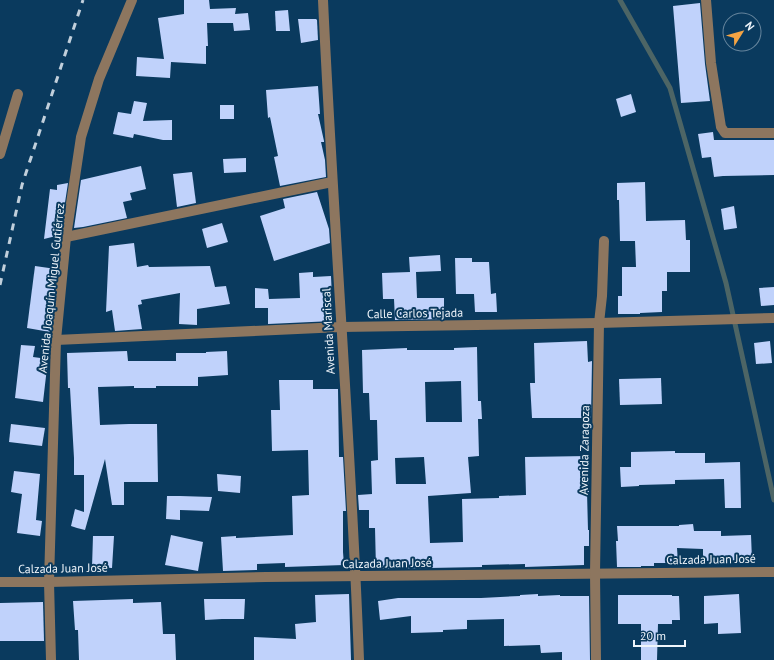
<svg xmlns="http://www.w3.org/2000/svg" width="774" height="660" font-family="'PT Sans',sans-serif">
<rect width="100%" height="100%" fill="#0a3a5e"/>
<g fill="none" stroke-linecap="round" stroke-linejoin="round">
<path stroke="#4d6565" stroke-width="5" d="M 620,0 L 670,88 L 726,283 L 774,500"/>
</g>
<g fill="#c0d2fb" fill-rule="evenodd">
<path d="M 184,0 L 209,0 L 210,9 L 236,8 L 235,14 L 248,13 L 250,30 L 234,31 L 233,23 L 207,23 L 208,46 L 206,46 L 206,64 L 171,62 L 170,78 L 136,76 L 137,57 L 164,59 L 158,18 L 184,14 Z"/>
<path d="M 700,3 L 705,64 L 710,101 L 681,103 L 673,6 Z"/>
<path d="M 288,10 L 290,31 L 276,31 L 275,11 Z"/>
<path d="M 298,19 L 316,19 L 317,20 L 318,40 L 301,43 Z"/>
<path d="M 318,86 L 320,114 L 318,114 L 324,141 L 324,142 L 321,142 L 325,160 L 326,177 L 280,186 L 274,157 L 278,156 L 270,117 L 268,118 L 266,90 Z"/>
<path d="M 631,94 L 636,112 L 621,117 L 616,99 Z"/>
<path d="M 134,101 L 147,103 L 143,121 L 172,120 L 172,140 L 163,140 L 134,134 L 133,138 L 113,134 L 118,112 L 131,114 Z"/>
<rect x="220" y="105" width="14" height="14"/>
<path d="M 713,132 L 714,140 L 774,140 L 774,175 L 723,176 L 714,177 L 711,157 L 702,158 L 698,134 Z"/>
<path d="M 246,158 L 246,172 L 224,173 L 223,159 Z"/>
<path d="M 141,166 L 146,189 L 130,193 L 132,200 L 123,202 L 127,218 L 83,227 L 74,228 L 81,180 Z"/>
<path d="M 192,172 L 196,203 L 177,207 L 173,174 Z"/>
<path d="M 645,182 L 646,221 L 685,220 L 686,240 L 690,240 L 690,272 L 667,272 L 667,291 L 662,291 L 662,312 L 640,313 L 640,314 L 618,314 L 618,296 L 622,296 L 622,267 L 636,267 L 635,241 L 620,241 L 619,200 L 617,200 L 617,183 Z"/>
<path d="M 68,183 L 60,235 L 44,239 L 50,189 L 57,190 L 57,185 Z"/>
<path d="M 317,192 L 329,229 L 330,243 L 274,261 L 260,216 L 285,208 L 283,199 Z"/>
<path d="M 734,206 L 737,228 L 724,230 L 721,209 Z"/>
<path d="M 222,223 L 228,242 L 207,248 L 202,229 Z"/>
<path d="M 134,243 L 137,267 L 148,265 L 149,267 L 210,266 L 215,287 L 226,286 L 230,304 L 197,309 L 197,325 L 179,324 L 180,293 L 141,300 L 142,304 L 138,305 L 142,329 L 115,331 L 112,310 L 106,312 L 109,246 Z"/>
<path d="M 440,255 L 441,271 L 416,272 L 417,298 L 444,298 L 444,319 L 395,320 L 394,299 L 383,299 L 382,273 L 410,272 L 409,257 Z"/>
<path d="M 455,258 L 472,258 L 472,262 L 489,262 L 491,294 L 496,293 L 497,312 L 475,312 L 474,294 L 456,294 Z"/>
<path d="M 35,266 L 56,269 L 50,332 L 27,328 Z"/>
<path d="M 313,272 L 313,277 L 331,276 L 333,321 L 268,324 L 268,308 L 255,308 L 255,288 L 268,289 L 269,299 L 300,298 L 299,273 Z"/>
<path d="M 774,287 L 774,305 L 761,306 L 759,288 Z"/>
<path d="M 587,341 L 588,362 L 592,361 L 591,418 L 532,418 L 530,383 L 535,383 L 534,343 Z"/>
<path d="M 770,341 L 772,363 L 756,364 L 754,343 Z"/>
<path d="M 21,345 L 35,346 L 33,357 L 48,359 L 43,402 L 15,398 Z"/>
<path d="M 477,347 L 478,401 L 481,401 L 482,419 L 478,419 L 479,456 L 468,457 L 471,493 L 428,496 L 430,543 L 463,542 L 462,499 L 499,498 L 499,496 L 526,495 L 525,457 L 588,456 L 589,492 L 587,492 L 588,530 L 589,530 L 589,546 L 584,546 L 584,565 L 525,567 L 525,564 L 482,565 L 482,567 L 376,569 L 375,528 L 369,528 L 369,510 L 359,510 L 358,495 L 372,494 L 371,461 L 378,460 L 377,420 L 370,420 L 369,393 L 363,393 L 362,350 L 407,348 L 407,350 L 454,350 L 454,348 ZM 461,381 L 462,422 L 426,422 L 425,382 ZM 424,457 L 426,484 L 396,484 L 395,458 Z"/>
<path d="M 127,351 L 128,361 L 176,361 L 176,353 L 206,353 L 206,352 L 227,351 L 228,375 L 198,377 L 198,386 L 156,386 L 156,388 L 134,388 L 134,386 L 98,387 L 100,425 L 129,424 L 157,424 L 158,482 L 124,482 L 124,505 L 112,505 L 105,459 L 85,530 L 77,528 L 71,526 L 75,509 L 84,512 L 84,475 L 74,475 L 74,458 L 70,388 L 68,388 L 67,353 Z"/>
<path d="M 661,378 L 662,404 L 620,405 L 619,379 Z"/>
<path d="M 279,380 L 313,380 L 313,389 L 338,389 L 339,457 L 343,457 L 346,511 L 343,511 L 343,552 L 344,565 L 285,567 L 285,563 L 257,564 L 257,570 L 223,571 L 221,537 L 236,536 L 236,538 L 293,535 L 292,496 L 309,495 L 308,450 L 272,451 L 271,410 L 280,410 Z"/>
<path d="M 11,424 L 45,428 L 42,446 L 9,442 Z"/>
<path d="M 675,451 L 675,453 L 705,453 L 705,463 L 740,462 L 741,508 L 725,508 L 724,479 L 675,480 L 675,484 L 639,485 L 639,486 L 621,487 L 620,467 L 631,467 L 631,452 Z"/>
<path d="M 14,471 L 40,474 L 36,520 L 42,521 L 40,536 L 17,533 L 22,494 L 11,492 Z"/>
<path d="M 217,474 L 241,476 L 240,493 L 218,491 Z"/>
<path d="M 167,496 L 180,496 L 212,497 L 209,511 L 180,510 L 180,520 L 166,519 Z"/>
<path d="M 693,524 L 694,531 L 721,531 L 721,536 L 751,535 L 752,560 L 703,561 L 703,549 L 677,548 L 678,563 L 654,563 L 654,566 L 641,566 L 641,567 L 617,567 L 616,541 L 618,541 L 617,526 L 679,526 L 679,525 Z"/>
<path d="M 171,535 L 203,542 L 198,571 L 165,565 Z"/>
<path d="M 93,536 L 114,536 L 112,568 L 92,567 Z"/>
<path d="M 349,594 L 351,660 L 254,660 L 254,637 L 296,639 L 295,624 L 316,622 L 315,595 Z"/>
<path d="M 538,594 L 538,596 L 560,595 L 560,596 L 589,596 L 590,660 L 562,660 L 562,652 L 541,653 L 540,645 L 504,646 L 504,619 L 467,620 L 467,629 L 443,630 L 443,632 L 411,633 L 411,616 L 380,620 L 378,601 L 398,598 L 481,598 L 520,596 L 520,595 Z"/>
<path d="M 739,594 L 741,633 L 718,634 L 718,623 L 704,624 L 704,596 Z"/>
<path d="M 618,595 L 672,595 L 672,596 L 679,596 L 680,620 L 672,620 L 672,624 L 658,624 L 657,660 L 641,660 L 641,624 L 618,624 Z"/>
<path d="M 133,599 L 133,603 L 161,602 L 163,634 L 175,634 L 176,660 L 79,660 L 78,630 L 75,630 L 73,601 Z"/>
<path d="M 204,599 L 245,599 L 244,619 L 222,619 L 205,620 Z"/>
<path d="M 43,602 L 44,641 L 0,641 L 0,603 Z"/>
</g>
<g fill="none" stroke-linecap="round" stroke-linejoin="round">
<g stroke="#8d765f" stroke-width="10">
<path d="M 323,0 C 333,220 351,440 359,660"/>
<path d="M 706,0 L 711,63 L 721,127 L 725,133 L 774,133"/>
<path d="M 0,154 L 18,94"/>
<path d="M 66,237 L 332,182"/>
<path d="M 56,340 L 341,327 L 599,323 L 774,318"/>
<path d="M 0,582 L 49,582 L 266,577 L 774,572"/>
<path d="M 51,660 L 49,582 L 56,340 L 66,237 L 81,137 L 99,79 L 132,0"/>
<path d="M 596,660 L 595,573 L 599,323 L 602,296 L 604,241"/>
</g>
<path stroke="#c1cfdb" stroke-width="3" stroke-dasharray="7 7" stroke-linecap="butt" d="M 0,285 L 22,185 L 83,0"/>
</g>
<g text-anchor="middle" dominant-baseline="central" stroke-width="4" stroke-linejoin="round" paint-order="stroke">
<g font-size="12" fill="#eff5fb" stroke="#0a3a5e">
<text transform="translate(51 288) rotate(-84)">Avenida Joaquín Miguel Gutiérrez</text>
<text transform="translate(415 313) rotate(-1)">Calle Carlos Tejada</text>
<text transform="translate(328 331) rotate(-93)">Avenida Mariscal</text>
<text transform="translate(584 450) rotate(-89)">Avenida Zaragoza</text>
<text transform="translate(711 559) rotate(-1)">Calzada Juan José</text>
<text transform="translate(387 563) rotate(-1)">Calzada Juan José</text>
<text transform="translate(63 568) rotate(-1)">Calzada Juan José</text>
</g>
</g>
<g transform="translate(742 32) rotate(53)"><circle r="19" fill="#0a3a5e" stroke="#66859d"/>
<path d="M0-3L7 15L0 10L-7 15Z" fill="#f4a444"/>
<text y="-6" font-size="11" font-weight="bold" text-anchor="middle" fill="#eff5fb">N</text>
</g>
<path d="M634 640v6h51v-6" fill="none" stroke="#eff5fb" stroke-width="2"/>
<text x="640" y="640" font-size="12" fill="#eff5fb" stroke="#0a3a5e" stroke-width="3" paint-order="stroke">20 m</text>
</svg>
